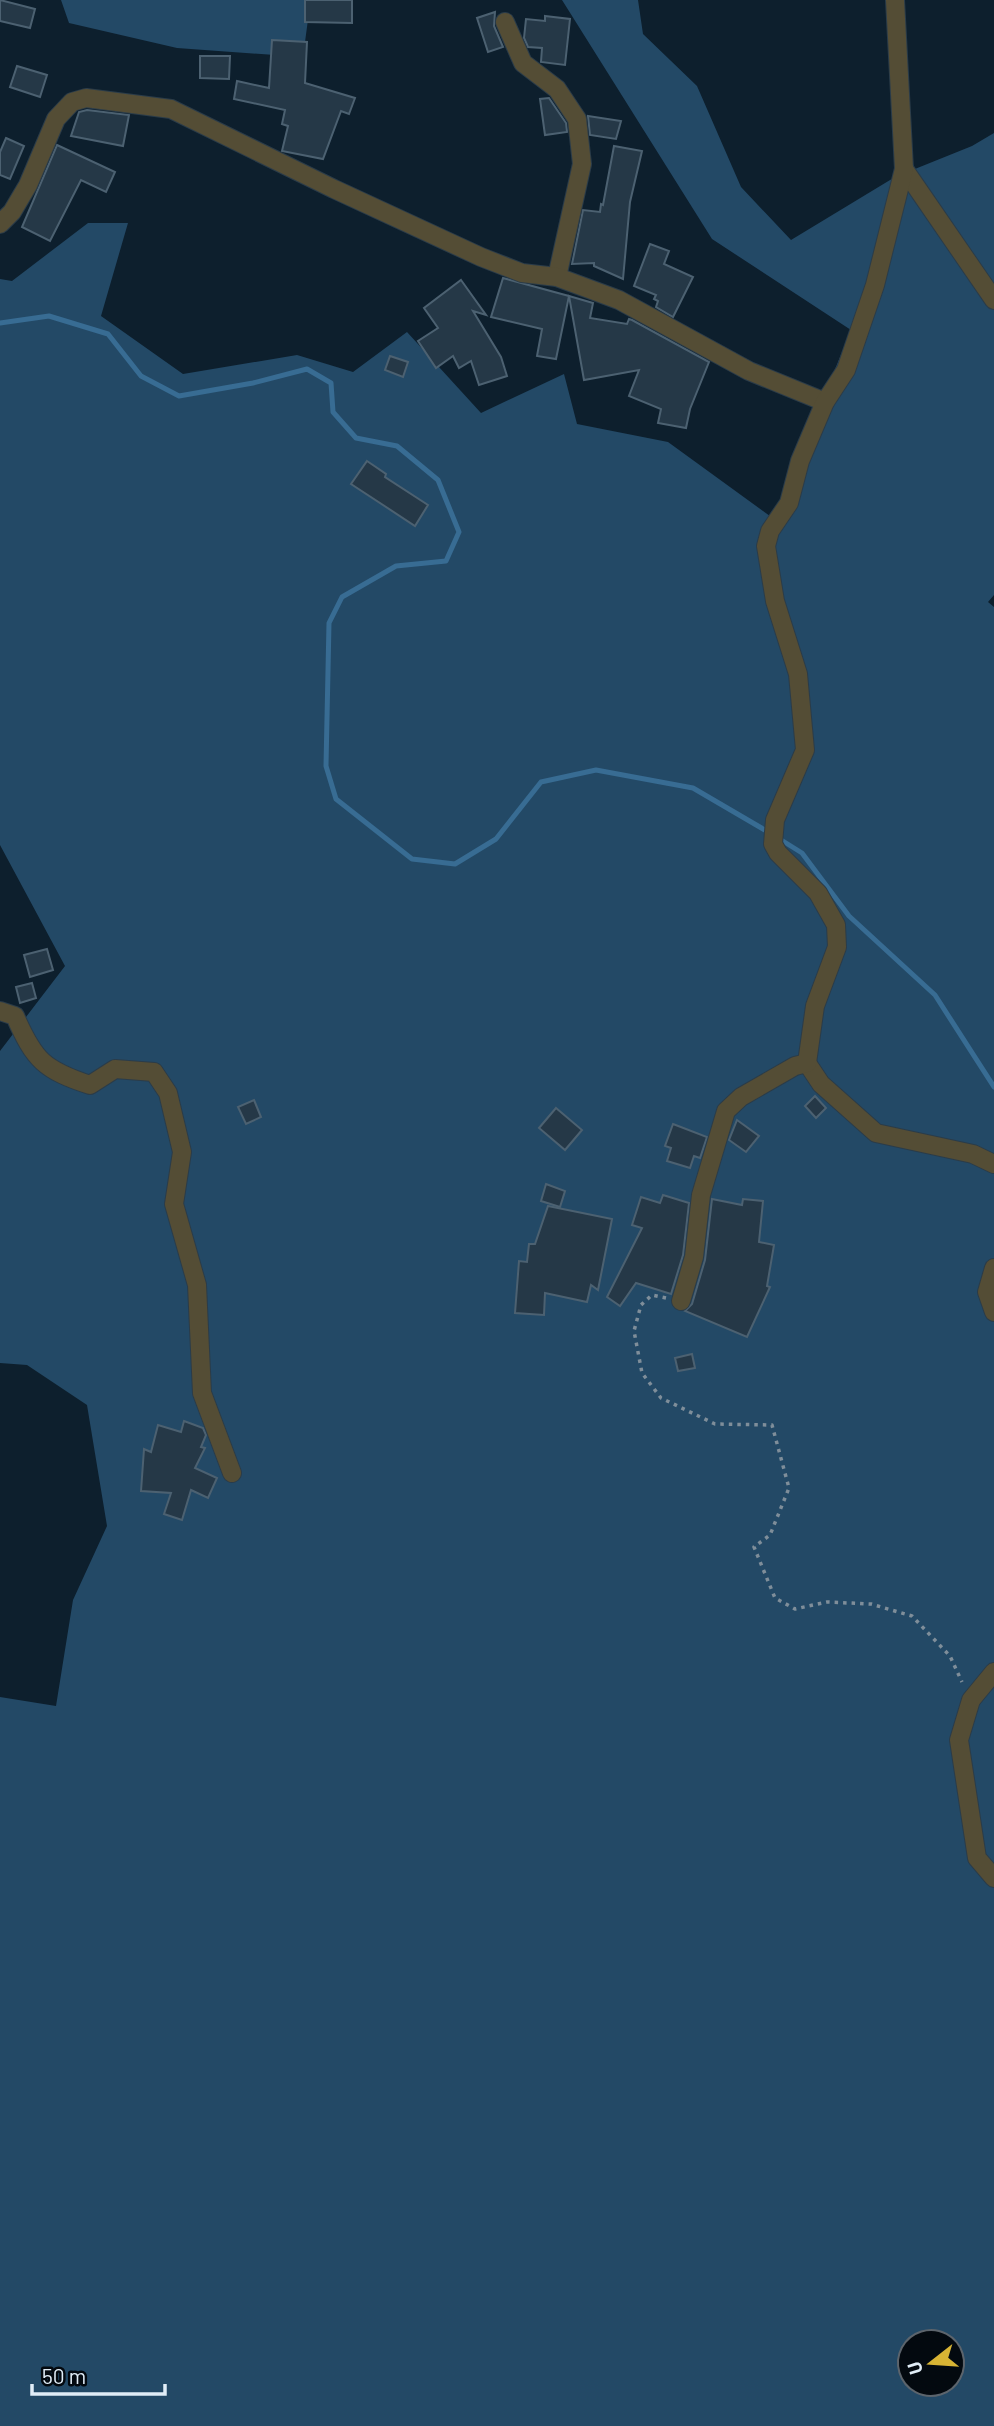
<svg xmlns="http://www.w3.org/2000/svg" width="994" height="2426" font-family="Barlow,sans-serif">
<rect width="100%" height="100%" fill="#0d1f2d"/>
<g fill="#234966" fill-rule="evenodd">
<path d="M 61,0 L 332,0 L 309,12 L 303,57 L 177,48 L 69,23 Z"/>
<path d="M 562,0 L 638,0 L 643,34 L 697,86 L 741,187 L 791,240 L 895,177 L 972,146 L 994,133 L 994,595 L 988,602 L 994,607 L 994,2426 L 0,2426 L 0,1697 L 56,1706 L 73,1600 L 107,1526 L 87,1405 L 27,1365 L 0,1363 L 0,1051 L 65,966 L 0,845 L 0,279 L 12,281 L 88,223 L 128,223 L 101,316 L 183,374 L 297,355 L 353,372 L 407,332 L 481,413 L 564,374 L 577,424 L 668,442 L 774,519 L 851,330 L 712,239 ZM 910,2342 L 952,2342 L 952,2384 L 910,2384 Z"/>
</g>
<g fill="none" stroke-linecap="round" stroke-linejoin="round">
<g stroke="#386c93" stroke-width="5">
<path d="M 0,323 L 49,316 L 108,334 L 141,376 L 179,396 L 253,383 L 307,369 L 331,383 L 333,412 L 356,438 L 397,446 L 438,480 L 459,532 L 446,561 L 396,566 L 342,597 L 329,623 L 326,766 L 336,799 L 412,859 L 455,864 L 496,839 L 541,782 L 596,770 L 693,788 L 770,833"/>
<path d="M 778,838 L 802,853 L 849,916 L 935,995 L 994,1087"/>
</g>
</g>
<g fill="#253847" stroke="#4c6171" stroke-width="2">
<path d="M 0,0 L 35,9 L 30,28 L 0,21 Z"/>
<path d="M 305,0 L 352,0 L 352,23 L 305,22 Z"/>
<path d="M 495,12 L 494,26 L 503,47 L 488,52 L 477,18 Z"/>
<path d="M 545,16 L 570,19 L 565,65 L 541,62 L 542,48 L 528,47 L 524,38 L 526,19 L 545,21 Z"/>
<path d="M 272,40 L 307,42 L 305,83 L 355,98 L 349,114 L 341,111 L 323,159 L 282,151 L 288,126 L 282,124 L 285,110 L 234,99 L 237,81 L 269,88 Z"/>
<path d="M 200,56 L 230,56 L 229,79 L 200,78 Z"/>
<path d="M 17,66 L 47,75 L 40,97 L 10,87 Z"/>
<path d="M 549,98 L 566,123 L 567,132 L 545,135 L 540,99 Z"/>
<path d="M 87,110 L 129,115 L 123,146 L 71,136 L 79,112 Z"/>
<path d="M 588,116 L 621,121 L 616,139 L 590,135 Z"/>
<path d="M 6,138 L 24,146 L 10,179 L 0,175 L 0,152 Z"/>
<path d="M 57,145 L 115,172 L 106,192 L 81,180 L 50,241 L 22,227 Z"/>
<path d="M 614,146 L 642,151 L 630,202 L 623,279 L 594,266 L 594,263 L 572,264 L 583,210 L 600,212 L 601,204 L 603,205 Z"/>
<path d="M 650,244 L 669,251 L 664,264 L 693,277 L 673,317 L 656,307 L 658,301 L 654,299 L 656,295 L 634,286 Z"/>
<path d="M 503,278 L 569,296 L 556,359 L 537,356 L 542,329 L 491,317 Z"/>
<path d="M 461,280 L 486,315 L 473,311 L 501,357 L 507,376 L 479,385 L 471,361 L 459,368 L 453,356 L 436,368 L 418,341 L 438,328 L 424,308 Z"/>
<path d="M 569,296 L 593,303 L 590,318 L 627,324 L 629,319 L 632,320 L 709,362 L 690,409 L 686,428 L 658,423 L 661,409 L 629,396 L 639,370 L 584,380 Z"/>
<path d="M 390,356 L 408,362 L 403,377 L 385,370 Z"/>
<path d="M 367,461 L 386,474 L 385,477 L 428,505 L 415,526 L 351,484 Z"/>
<path d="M 47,949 L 53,970 L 30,977 L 24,955 Z"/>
<path d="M 32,983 L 36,998 L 20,1003 L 16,987 Z"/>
<path d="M 815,1096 L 826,1108 L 816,1118 L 805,1106 Z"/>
<path d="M 254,1100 L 261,1117 L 246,1124 L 238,1107 Z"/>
<path d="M 556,1108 L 582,1130 L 565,1150 L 539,1128 Z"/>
<path d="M 737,1120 L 759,1136 L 746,1152 L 729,1140 Z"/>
<path d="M 673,1124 L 707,1137 L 700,1158 L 694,1156 L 690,1168 L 667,1161 L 671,1148 L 665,1146 Z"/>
<path d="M 546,1184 L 565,1191 L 560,1207 L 541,1201 Z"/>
<path d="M 663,1195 L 689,1203 L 683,1255 L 671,1294 L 636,1283 L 620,1306 L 607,1297 L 642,1228 L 632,1225 L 641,1197 L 660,1203 Z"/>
<path d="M 712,1199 L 742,1205 L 743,1199 L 763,1201 L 759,1242 L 774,1245 L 767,1286 L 770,1287 L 747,1337 L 685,1311 L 692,1304 L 705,1260 Z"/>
<path d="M 548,1206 L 612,1219 L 598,1290 L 591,1285 L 587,1302 L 545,1293 L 544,1315 L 515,1313 L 519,1261 L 527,1262 L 529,1244 L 535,1244 Z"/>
<path d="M 692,1354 L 695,1368 L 678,1371 L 675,1358 Z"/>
<path d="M 184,1421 L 203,1428 L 206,1435 L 201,1447 L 205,1448 L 195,1468 L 217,1478 L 208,1498 L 191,1490 L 182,1520 L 164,1514 L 171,1493 L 141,1491 L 144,1449 L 151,1452 L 158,1425 L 181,1432 Z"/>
</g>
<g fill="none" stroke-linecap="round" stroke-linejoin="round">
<g stroke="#2b3c49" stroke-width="20">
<g id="minor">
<path d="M 505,22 L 523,63 L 557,89 L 577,119 L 582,164 L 557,277"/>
<path d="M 904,169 L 994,300"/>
<path d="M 0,224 L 12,212 L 28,185 L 56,119 L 72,102 L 86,98 L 171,109 L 334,189 L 481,257 L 522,273 L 557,277 L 619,300 L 749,371 L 825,402"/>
<path d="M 0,1011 L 15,1016 C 34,1060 44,1070 90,1085 L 115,1069 L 154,1072 L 168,1093 L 182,1152 L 174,1204 L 197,1285 L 202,1393 L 232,1473"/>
<path d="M 807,1063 L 821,1084 L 876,1133 L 973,1154 L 994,1164"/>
<path d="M 994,1268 L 987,1292 L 994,1312"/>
<path d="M 681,1301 L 694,1257 L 701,1195 L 726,1111 L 741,1097 L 795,1066 L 807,1063 L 815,1006 L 837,947 L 836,925 L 818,893 L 778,853 L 773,844 L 775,820 L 805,750 L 798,674 L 775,601 L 766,546 L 770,531 L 789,503 L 800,461 L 825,402 L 846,370 L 875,285 L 904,169 L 895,0"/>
<path d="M 994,1672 L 971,1700 L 959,1740 L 977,1858 L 994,1878"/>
</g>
</g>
<path stroke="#7f8e9a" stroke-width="3.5" stroke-dasharray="3.5 5" stroke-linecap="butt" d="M 666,1298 L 652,1295 L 641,1305 L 634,1331 L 642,1373 L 661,1398 L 715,1424 L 772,1425 L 789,1488 L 770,1535 L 754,1547 L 775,1598 L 795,1609 L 827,1602 L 871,1604 L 912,1616 L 950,1656 L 962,1682"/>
<use href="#minor" stroke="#544d35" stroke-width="18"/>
</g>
<g transform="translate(931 2363) rotate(253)"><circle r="33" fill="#03090f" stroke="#5c646c" stroke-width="2"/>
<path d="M0-5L12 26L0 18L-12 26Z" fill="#d8b434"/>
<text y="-10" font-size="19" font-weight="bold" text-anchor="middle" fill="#e1edf7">U</text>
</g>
<path d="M32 2384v10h133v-10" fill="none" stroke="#e1edf7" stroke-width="3.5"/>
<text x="42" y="2384" font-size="21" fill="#e1edf7" stroke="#03090f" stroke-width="5" paint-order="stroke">50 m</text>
</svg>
